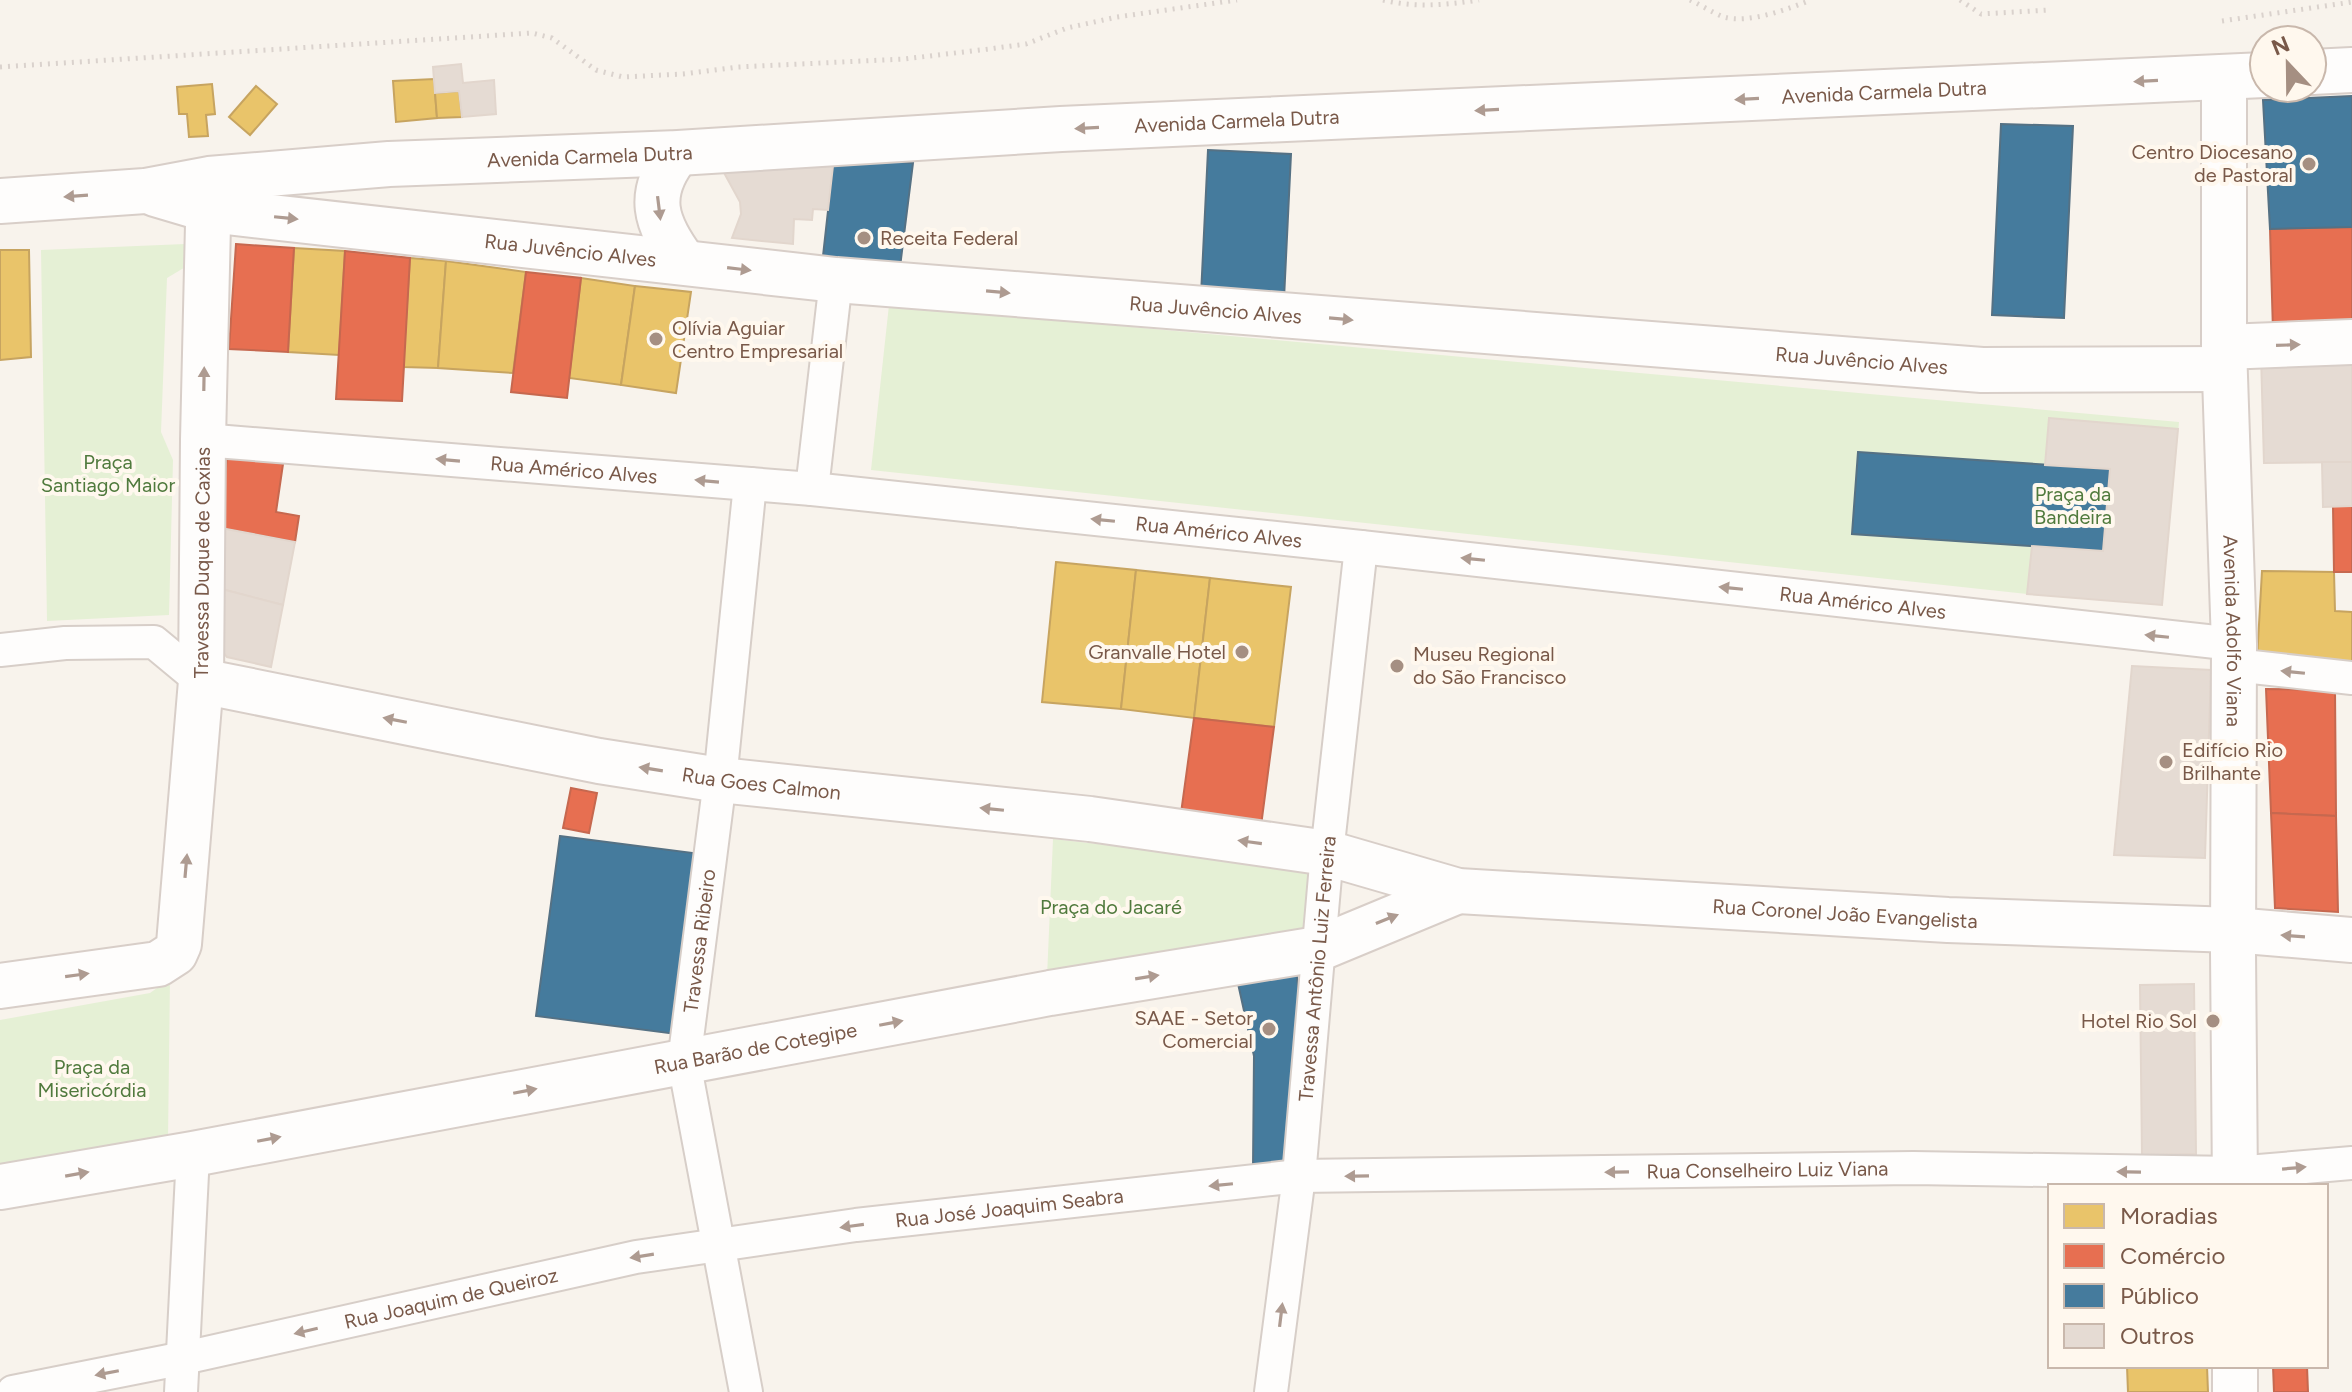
<svg xmlns="http://www.w3.org/2000/svg" width="2352" height="1392" font-family="Figtree,sans-serif">
<rect width="100%" height="100%" fill="#f8f3ec"/>
<g fill="#e5f0d5">
<path d="M 185,244 L 187,266 L 167,278 L 161,432 L 173,460 L 169,615 L 47,621 L 41,250 Z"/>
<path d="M 889,305 L 2179,422 L 2162,605 L 2027,594 L 871,470 Z"/>
<path d="M 1053,839 L 1314,868 L 1312,928 L 1047,977 Z"/>
<path d="M 170,979 L 168,1140 L 0,1168 L 0,1020 L 150,993 Z"/>
</g>
<g fill="#e9c46a" stroke="#c7a460" stroke-width="2">
<path d="M 434,79 L 437,118 L 396,122 L 393,81 Z"/>
<path d="M 212,84 L 215,114 L 206,115 L 208,136 L 189,137 L 187,114 L 179,114 L 177,87 Z"/>
<path d="M 256,86 L 277,104 L 250,135 L 229,117 Z"/>
<path d="M 459,91 L 462,117 L 437,118 L 435,93 Z"/>
<path d="M 294,248 L 345,251 L 339,355 L 288,352 Z"/>
<path d="M 0,250 L 29,250 L 31,357 L 0,360 Z"/>
<path d="M 410,258 L 446,261 L 438,368 L 403,367 Z"/>
<path d="M 446,261 L 526,272 L 513,373 L 438,368 Z"/>
<path d="M 581,278 L 635,286 L 621,385 L 569,378 Z"/>
<path d="M 635,286 L 691,292 L 676,393 L 621,385 Z"/>
<path d="M 1056,562 L 1136,570 L 1121,709 L 1042,702 Z"/>
<path d="M 1136,570 L 1210,578 L 1194,718 L 1121,709 Z"/>
<path d="M 2262,571 L 2334,572 L 2335,611 L 2352,612 L 2352,671 L 2257,660 Z"/>
<path d="M 1210,578 L 1291,587 L 1274,727 L 1194,718 Z"/>
<path d="M 2127,1366 L 2207,1366 L 2208,1392 L 2128,1392 Z"/>
</g>
<g fill="#e76f51" stroke="#c6684f" stroke-width="2">
<path d="M 2352,227 L 2352,328 L 2273,331 L 2270,229 Z"/>
<path d="M 236,244 L 294,248 L 288,352 L 229,349 Z"/>
<path d="M 345,251 L 410,258 L 402,401 L 336,399 Z"/>
<path d="M 526,272 L 581,278 L 567,398 L 511,392 Z"/>
<path d="M 227,456 L 283,464 L 276,512 L 299,516 L 295,542 L 221,528 Z"/>
<path d="M 2333,506 L 2352,506 L 2352,572 L 2334,572 Z"/>
<path d="M 2266,689 L 2335,690 L 2336,816 L 2271,813 Z"/>
<path d="M 1194,718 L 1274,727 L 1259,841 L 1179,828 Z"/>
<path d="M 571,788 L 597,793 L 589,833 L 563,828 Z"/>
<path d="M 2271,813 L 2336,816 L 2338,912 L 2275,908 Z"/>
<path d="M 2273,1366 L 2307,1366 L 2308,1392 L 2274,1392 Z"/>
</g>
<g fill="#457b9d" stroke="#557184" stroke-width="2">
<path d="M 2352,96 L 2352,227 L 2270,229 L 2263,100 Z"/>
<path d="M 2001,124 L 2073,126 L 2064,318 L 1992,315 Z"/>
<path d="M 1208,150 L 1291,154 L 1284,299 L 1201,295 Z"/>
<path d="M 834,157 L 913,163 L 899,275 L 822,265 Z"/>
<path d="M 1858,452 L 2110,469 L 2103,551 L 1852,534 Z"/>
<path d="M 560,836 L 701,854 L 676,1034 L 536,1016 Z"/>
<path d="M 1296,969 L 1305,1047 L 1293,1163 L 1253,1168 L 1254,1056 L 1237,979 Z"/>
</g>
<g fill="#e5dbd3" stroke="#e2d6cd" stroke-width="2">
<path d="M 461,64 L 463,83 L 494,80 L 496,114 L 462,117 L 459,91 L 435,93 L 433,67 Z"/>
<path d="M 834,157 L 828,210 L 813,209 L 812,220 L 794,219 L 793,244 L 732,238 L 741,214 L 740,202 L 722,169 Z"/>
<path d="M 2352,354 L 2352,462 L 2264,463 L 2261,355 Z"/>
<path d="M 2049,418 L 2178,429 L 2162,605 L 2027,594 L 2032,546 L 2103,551 L 2110,469 L 2045,465 Z"/>
<path d="M 2322,462 L 2352,462 L 2352,506 L 2323,507 Z"/>
<path d="M 221,528 L 295,542 L 283,605 L 218,588 Z"/>
<path d="M 218,588 L 283,605 L 271,667 L 227,657 L 214,640 Z"/>
<path d="M 2132,666 L 2211,670 L 2205,858 L 2114,855 Z"/>
<path d="M 2194,984 L 2196,1154 L 2142,1155 L 2140,985 Z"/>
</g>
<g fill="none" stroke-linecap="round" stroke-linejoin="round">
<g stroke="#d7cec8" stroke-width="36">
<g id="street">
<path id="s1" d="M 203,440 L 812,489 L 1361,547 L 2234,644"/>
<path d="M 812,489 L 836,280"/>
<path d="M 0,650 L 65,643 L 154,642 L 201,681"/>
<path d="M 2234,665 L 2352,678"/>
<path id="s2" d="M 13,1392 L 184,1358 L 636,1257 L 856,1225 L 1299,1176 L 1913,1168 L 2235,1173 L 2352,1163"/>
<path d="M 181,1392 L 193,1154"/>
<path id="s3" d="M 746,1392 L 684,1062 L 720,780 L 750,484"/>
<path id="s4" d="M 1271,1392 L 1299,1176 L 1327,853 L 1361,547"/>
</g>
</g>
<g stroke="#d8cec8" stroke-width="48">
<g id="secondary">
<path d="M 2312,72 L 2352,70"/>
<path id="s5" d="M 2224,77 L 2224,347 L 2234,644 L 2233,951 L 2235,1186"/>
<path d="M 678,153 C 645,194 655,223 684,262"/>
<path id="s6" d="M 155,194 L 209,210 L 836,280 L 1982,370 L 2224,369"/>
<path id="s7" d="M 0,201 L 145,191 L 209,179 L 389,164 L 678,153 L 1061,129 L 2264,75"/>
<path d="M 2224,347 L 2352,342"/>
<path id="s8" d="M 201,681 L 599,761 L 720,780 L 1090,819 L 1327,853 L 1458,891 L 1948,920 L 2233,930 L 2352,940"/>
<path id="s9" d="M 0,986 L 158,964 L 175,953 L 179,944 L 201,681 L 203,440 L 209,181"/>
<path id="s10" d="M 0,1187 L 193,1154 L 1050,993 L 1318,949 L 1458,891"/>
<path d="M 2235,1366 L 2235,1392"/>
</g>
</g>
<g stroke="#dad2cd" stroke-width="5" stroke-dasharray="2 6" stroke-linecap="butt">
<path d="M 1383,0 C 1415,8 1446,5 1479,0"/>
<path d="M 1690,0 C 1701,5 1713,13 1724,17 C 1749,24 1788,9 1811,0"/>
<path d="M 1960,0 L 1981,14 L 2049,10"/>
<path d="M 2222,21 L 2352,2"/>
<path d="M 0,67 L 532,33 L 552,38 L 596,70 L 623,77 L 683,74 L 738,67 L 904,59 L 989,49 L 1026,44 L 1067,28 L 1117,17 L 1237,0"/>
</g>
<use href="#street" stroke="#fefdfc" stroke-width="32"/>
<use href="#secondary" stroke="#fefdfc" stroke-width="44"/>
</g>
<defs><path id="oneway-solid" d="M-6-.8H1V-3.2L6.5 0L1 3.2V.8H-6Z" transform="scale(2)"/></defs>
<g fill="#ae9b91">
<use href="#oneway-solid" transform="translate(2146 81) rotate(177)"/>
<use href="#oneway-solid" transform="translate(1747 99) rotate(177)"/>
<use href="#oneway-solid" transform="translate(1487 110) rotate(177)"/>
<use href="#oneway-solid" transform="translate(1087 128) rotate(177)"/>
<use href="#oneway-solid" transform="translate(76 196) rotate(176)"/>
<use href="#oneway-solid" transform="translate(659 208) rotate(83)"/>
<use href="#oneway-solid" transform="translate(286 218) rotate(6)"/>
<use href="#oneway-solid" transform="translate(739 269) rotate(7)"/>
<use href="#oneway-solid" transform="translate(998 292) rotate(5)"/>
<use href="#oneway-solid" transform="translate(1341 319) rotate(5)"/>
<use href="#oneway-solid" transform="translate(2288 345) rotate(-2)"/>
<use href="#oneway-solid" transform="translate(204 379) rotate(-89)"/>
<use href="#oneway-solid" transform="translate(448 460) rotate(-175)"/>
<use href="#oneway-solid" transform="translate(707 481) rotate(-175)"/>
<use href="#oneway-solid" transform="translate(1103 520) rotate(-174)"/>
<use href="#oneway-solid" transform="translate(1473 559) rotate(-174)"/>
<use href="#oneway-solid" transform="translate(1731 588) rotate(-174)"/>
<use href="#oneway-solid" transform="translate(2157 636) rotate(-174)"/>
<use href="#oneway-solid" transform="translate(2293 672) rotate(-174)"/>
<use href="#oneway-solid" transform="translate(395 720) rotate(-169)"/>
<use href="#oneway-solid" transform="translate(651 769) rotate(-171)"/>
<use href="#oneway-solid" transform="translate(992 809) rotate(-174)"/>
<use href="#oneway-solid" transform="translate(1250 842) rotate(-172)"/>
<use href="#oneway-solid" transform="translate(186 866) rotate(-85)"/>
<use href="#oneway-solid" transform="translate(1387 919) rotate(-22)"/>
<use href="#oneway-solid" transform="translate(2293 936) rotate(-176)"/>
<use href="#oneway-solid" transform="translate(77 975) rotate(-8)"/>
<use href="#oneway-solid" transform="translate(1147 977) rotate(-9)"/>
<use href="#oneway-solid" transform="translate(891 1023) rotate(-11)"/>
<use href="#oneway-solid" transform="translate(525 1091) rotate(-11)"/>
<use href="#oneway-solid" transform="translate(269 1139) rotate(-11)"/>
<use href="#oneway-solid" transform="translate(2294 1168) rotate(-5)"/>
<use href="#oneway-solid" transform="translate(1617 1172) rotate(179)"/>
<use href="#oneway-solid" transform="translate(2129 1172) rotate(-179)"/>
<use href="#oneway-solid" transform="translate(77 1174) rotate(-10)"/>
<use href="#oneway-solid" transform="translate(1357 1176) rotate(179)"/>
<use href="#oneway-solid" transform="translate(1221 1185) rotate(174)"/>
<use href="#oneway-solid" transform="translate(852 1226) rotate(172)"/>
<use href="#oneway-solid" transform="translate(642 1256) rotate(171)"/>
<use href="#oneway-solid" transform="translate(1281 1315) rotate(-83)"/>
<use href="#oneway-solid" transform="translate(306 1331) rotate(167)"/>
<use href="#oneway-solid" transform="translate(107 1373) rotate(169)"/>
</g>
<g fill="#a58f82" stroke="#fff8ee" stroke-width="3">
<circle cx="2309" cy="164" r="8"/>
<circle cx="864" cy="238" r="8"/>
<circle cx="656" cy="339" r="8"/>
<circle cx="1242" cy="652" r="8"/>
<circle cx="1397" cy="666" r="8"/>
<circle cx="2166" cy="762" r="8"/>
<circle cx="2213" cy="1021" r="8"/>
<circle cx="1269" cy="1029" r="8"/>
</g>
<g text-anchor="middle" dominant-baseline="central" stroke-width="8" stroke-linejoin="round" paint-order="stroke">
<g font-size="20" fill="#795949" stroke="#fff8ee">
<text stroke="none"><textPath href="#s7" startOffset="1888">Avenida Carmela Dutra</textPath></text>
<text stroke="none"><textPath href="#s7" startOffset="1240">Avenida Carmela Dutra</textPath></text>
<text stroke="none"><textPath href="#s7" startOffset="592">Avenida Carmela Dutra</textPath></text>
<text stroke="none"><textPath href="#s6" startOffset="420">Rua Juvêncio Alves</textPath></text>
<text stroke="none"><textPath href="#s6" startOffset="1068">Rua Juvêncio Alves</textPath></text>
<text stroke="none"><textPath href="#s6" startOffset="1716">Rua Juvêncio Alves</textPath></text>
<text stroke="none"><textPath href="#s1" startOffset="372">Rua Américo Alves</textPath></text>
<text stroke="none"><textPath href="#s1" startOffset="1020">Rua Américo Alves</textPath></text>
<text stroke="none"><textPath href="#s9" startOffset="572">Travessa Duque de Caxias</textPath></text>
<text stroke="none"><textPath href="#s1" startOffset="1668">Rua Américo Alves</textPath></text>
<text stroke="none"><textPath href="#s5" startOffset="554">Avenida Adolfo Viana</textPath></text>
<text stroke="none"><textPath href="#s8" startOffset="570">Rua Goes Calmon</textPath></text>
<text stroke="none"><textPath href="#s8" startOffset="1664">Rua Coronel João Evangelista</textPath></text>
<text stroke="none"><textPath href="#s3" startOffset="458">Travessa Ribeiro</textPath></text>
<text stroke="none"><textPath href="#s4" startOffset="426">Travessa Antônio Luiz Ferreira</textPath></text>
<text stroke="none"><textPath href="#s10" startOffset="768">Rua Barão de Cotegipe</textPath></text>
<text stroke="none"><textPath href="#s2" startOffset="1774">Rua Conselheiro Luiz Viana</textPath></text>
<text stroke="none"><textPath href="#s2" startOffset="1014">Rua José Joaquim Seabra</textPath></text>
<text stroke="none"><textPath href="#s2" startOffset="448">Rua Joaquim de Queiroz</textPath></text>
</g>
<g font-size="20" fill="#795949" stroke="#fff8ee" text-anchor="end">
<text x="2293" y="152">Centro Diocesano<tspan x="2293" dy="23">de Pastoral</tspan></text>
<text x="880" y="238" text-anchor="start">Receita Federal</text>
<text x="672" y="328" text-anchor="start">Olívia Aguiar<tspan x="672" dy="23">Centro Empresarial</tspan></text>
<text x="1226" y="652">Granvalle Hotel</text>
<text x="1413" y="654" text-anchor="start">Museu Regional<tspan x="1413" dy="23">do São Francisco</tspan></text>
<text x="2182" y="750" text-anchor="start">Edifício Rio<tspan x="2182" dy="23">Brilhante</tspan></text>
<text x="1253" y="1018">SAAE - Setor<tspan x="1253" dy="23">Comercial</tspan></text>
<text x="2197" y="1021">Hotel Rio Sol</text>
</g>
<g font-size="20" fill="#507a3d" stroke="#fff8ee">
<text x="108" y="462">Praça<tspan x="108" dy="23">Santiago Maior</tspan></text>
<text x="2073" y="494">Praça da<tspan x="2073" dy="23">Bandeira</tspan></text>
<text x="1111" y="907">Praça do Jacaré</text>
<text x="92" y="1067">Praça da<tspan x="92" dy="23">Misericórdia</tspan></text>
</g>
</g>
<rect x="2048" y="1184" width="280" height="184" fill="#fff8ee" stroke="#c9b8ac" stroke-width="2"/>
<rect x="2064" y="1204" width="40" height="24" fill="#e9c46a" stroke="#c9b8ac" stroke-width="2"/>
<text x="2120" y="1224" font-size="24" fill="#795949">Moradias</text>
<rect x="2064" y="1244" width="40" height="24" fill="#e76f51" stroke="#c9b8ac" stroke-width="2"/>
<text x="2120" y="1264" font-size="24" fill="#795949">Comércio</text>
<rect x="2064" y="1284" width="40" height="24" fill="#457b9d" stroke="#c9b8ac" stroke-width="2"/>
<text x="2120" y="1304" font-size="24" fill="#795949">Público</text>
<rect x="2064" y="1324" width="40" height="24" fill="#e5dbd3" stroke="#c9b8ac" stroke-width="2"/>
<text x="2120" y="1344" font-size="24" fill="#795949">Outros</text>
<g transform="translate(2288 64) rotate(338)"><circle r="38" fill="#fff8ee" stroke="#c9b8ac" stroke-width="2"/>
<path d="M0-6L14 30L0 20L-14 30Z" fill="#a58f82"/>
<text y="-12" font-size="22" font-weight="bold" text-anchor="middle" fill="#795949">N</text>
</g>
</svg>
